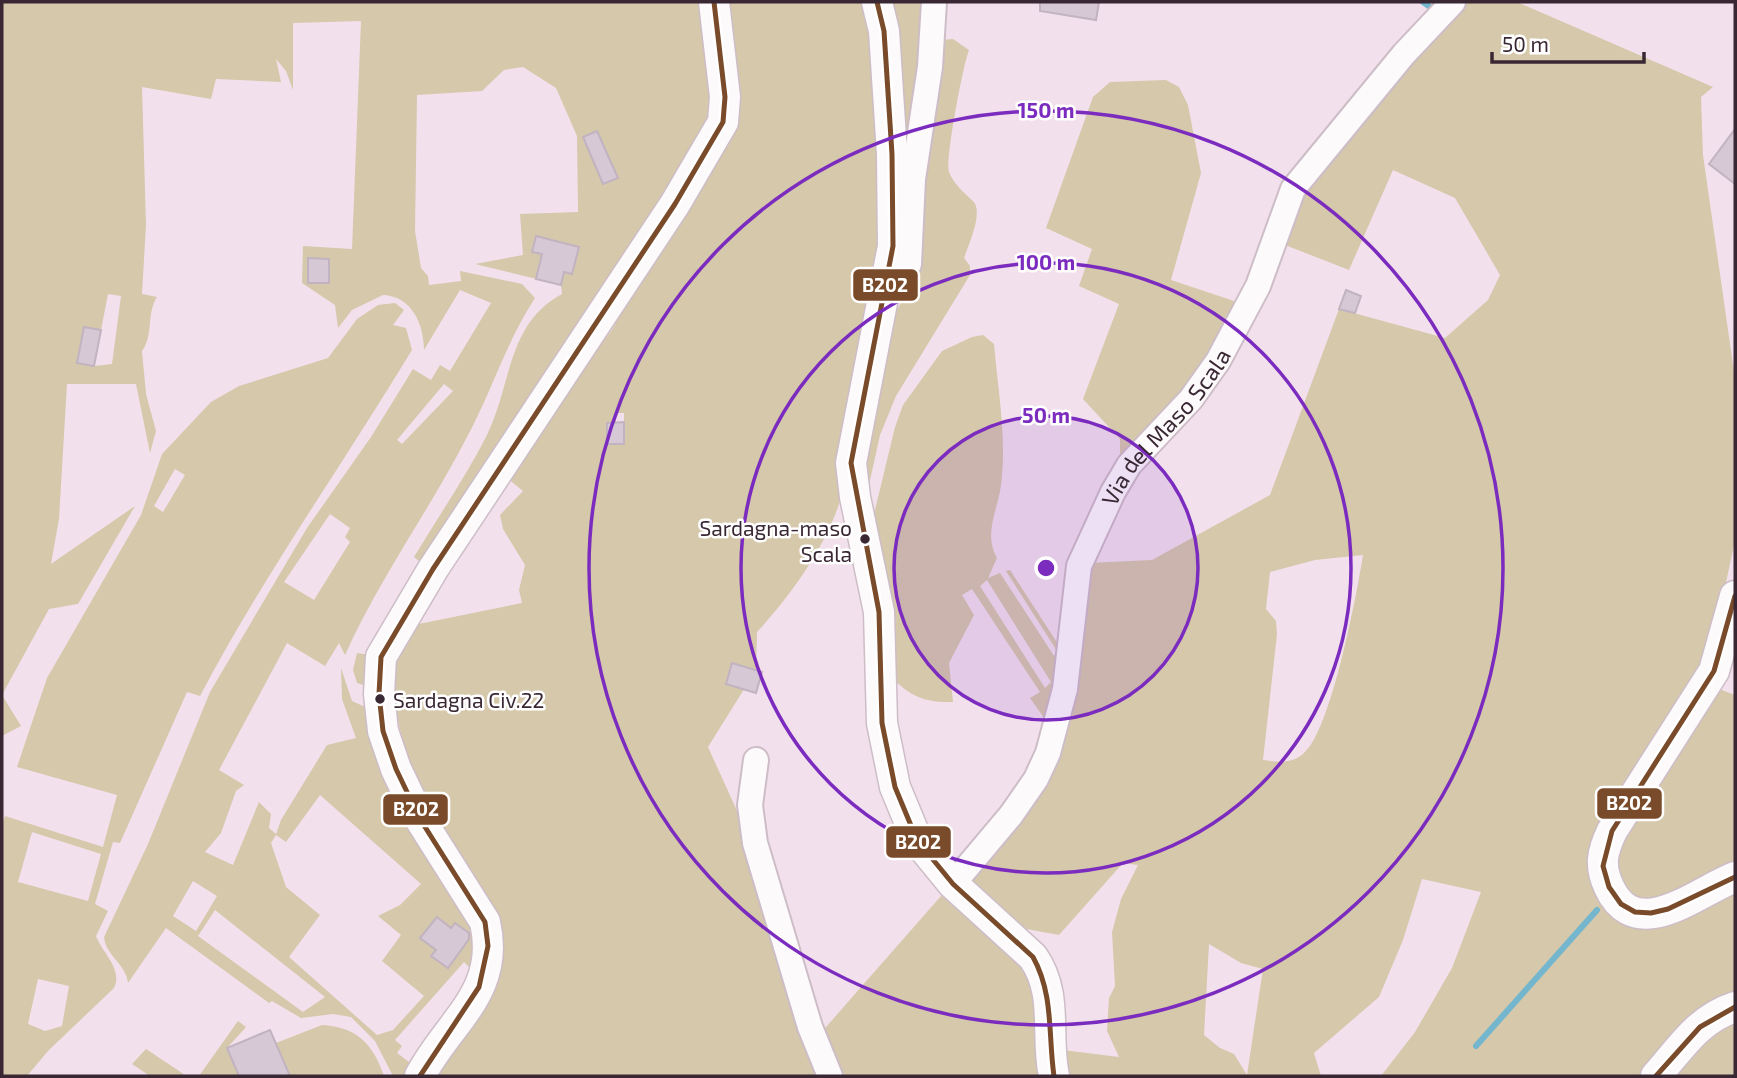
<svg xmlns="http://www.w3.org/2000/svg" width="1737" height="1078" font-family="'Exo 2',sans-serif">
<rect width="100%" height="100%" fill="#f2e1ec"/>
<g fill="#d5c8ab" fill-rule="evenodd">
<path d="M 2,2 L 703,2 L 713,111 L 702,142 L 424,565 L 414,557 C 438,517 465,478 486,437 C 512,386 506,324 562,294 L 561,285 L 475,264 L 523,255 L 520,214 L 578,212 L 577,136 L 556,88 L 523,67 L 504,70 L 482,91 L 417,95 L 415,231 L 421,268 L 428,276 L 429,285 L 461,281 L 460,271 L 522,284 L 535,298 C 506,342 492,391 467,437 C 429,511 379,579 345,655 L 339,643 L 325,666 L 287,643 L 219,770 L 244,785 L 236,791 L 221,833 L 205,852 L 233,865 L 259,802 L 271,814 L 269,828 L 276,834 L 281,820 L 327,745 L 356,738 L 342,699 L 341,668 L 352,701 L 363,706 L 370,705 L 477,935 L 471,969 L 464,962 L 395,1040 L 402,1046 L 397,1053 L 413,1065 L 408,1076 L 393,1076 L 375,1041 L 351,1017 L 333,1014 L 301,1018 L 272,1001 L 269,1003 L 166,928 L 128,983 C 126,964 106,956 104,937 L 148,844 L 210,692 L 307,528 L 371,437 L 413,369 L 431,380 L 440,365 L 450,371 L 491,303 L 460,290 L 424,350 C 424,325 412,296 383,295 L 352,310 L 338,328 L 335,305 L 302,283 L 303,246 L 352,249 L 361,21 L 293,23 L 293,90 L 286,71 L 276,59 L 281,82 L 216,79 L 211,99 L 142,87 L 146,225 L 142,294 L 157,297 C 146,314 154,335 142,351 L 146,394 L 156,431 L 150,453 L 136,384 L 67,384 L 59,519 L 51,564 L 135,506 L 78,604 L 49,609 L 2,695 L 21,726 L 2,736 ZM 108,294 L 121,296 L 112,364 L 94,366 L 77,363 L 84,327 L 101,330 ZM 444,384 L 453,391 L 402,444 L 397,440 ZM 330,514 L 350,528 L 345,537 L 350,542 L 314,600 L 284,582 ZM 320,795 L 421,884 L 400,905 L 378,916 L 401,935 L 382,961 L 424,996 L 393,1030 L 377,1035 L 289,957 L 320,915 L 286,887 L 271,843 L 276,835 L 286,842 ZM 193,881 L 217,896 L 196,931 L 173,916 ZM 215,910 L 325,997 L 303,1012 L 198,936 Z"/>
<path d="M 724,2 L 864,2 L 874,51 L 884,219 L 842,495 C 827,545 792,594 757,632 L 756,670 L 708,747 L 748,835 L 825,1076 L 432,1076 C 463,1037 503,1000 501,947 C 459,866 357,716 409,626 L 522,603 L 519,590 L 525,565 L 503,529 L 500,515 L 523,491 L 507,478 C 531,442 553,403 579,368 C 593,349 613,337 620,312 L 730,136 ZM 616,413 L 624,413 L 624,444 L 608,444 L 607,423 L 616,423 Z"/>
<path d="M 886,2 L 929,2 L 904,192 Z"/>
<path d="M 1462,2 L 1517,2 L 1713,87 L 1701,97 L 1703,155 L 1735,379 L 1735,541 L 1711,651 L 1589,861 C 1589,881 1596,896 1608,912 L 1735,889 L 1735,992 L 1718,998 L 1643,1076 L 1381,1076 L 1415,1032 L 1452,968 L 1481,892 L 1422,879 L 1403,940 L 1379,997 L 1314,1053 L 1321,1076 L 1065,1076 L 1063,1050 L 1119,1057 L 1107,1031 L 1109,998 L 1115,986 L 1112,932 L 1121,899 L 1138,865 L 1123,863 L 1059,935 L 1021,928 L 970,884 L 973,869 L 1021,810 L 1088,563 L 1152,560 L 1270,495 L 1339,309 L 1445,338 L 1488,300 L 1500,275 L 1455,198 L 1393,170 L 1349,270 L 1280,243 L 1296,197 ZM 1363,555 C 1357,593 1331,732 1303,754 C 1291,764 1278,762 1263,760 L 1277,634 L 1276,621 L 1266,609 L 1270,572 L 1315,560 ZM 1209,944 L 1241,963 L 1263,969 L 1247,1075 L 1234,1054 L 1220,1048 L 1204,1035 Z"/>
<path d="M 953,39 L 969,50 C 963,65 945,161 949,172 C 953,183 965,194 973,201 C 984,212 968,246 964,258 L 970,266 L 970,275 L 896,396 L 880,435 L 867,494 L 864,468 L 892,318 L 916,278 L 921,257 L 920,202 L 942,40 Z"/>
<path d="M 1166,80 L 1179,87 L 1188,105 L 1201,173 L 1171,280 L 1243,304 L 1219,350 L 1120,461 L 1120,439 L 1083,399 L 1119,304 L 1079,286 L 1092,249 L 1046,228 L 1093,97 L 1110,82 Z"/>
<path d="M 395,303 L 404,310 L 393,325 L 406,328 L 412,350 C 342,466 263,576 200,696 L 187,692 L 120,843 L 113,842 L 95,904 L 108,911 L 96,936 C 103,954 123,969 114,988 L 48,1051 L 27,1076 L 2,1076 L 2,825 L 5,816 L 103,847 L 117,795 L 17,767 L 47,678 L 141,515 L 162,454 L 211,402 L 239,386 L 328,358 L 357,319 L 378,305 ZM 175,469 L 185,475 L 163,512 L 154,506 ZM 32,832 L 101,854 L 88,901 L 18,882 ZM 38,979 L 69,986 L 62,1026 L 45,1031 L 28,1024 Z"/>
<path d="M 983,335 L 994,344 C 998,390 1007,439 1001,485 C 998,509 983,534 997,558 L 988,578 L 1000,573 L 1054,656 L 1057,651 L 1006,571 L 1010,570 L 1058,644 L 1060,635 C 1075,658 1057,701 1049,725 L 1030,698 L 1040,692 L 972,589 L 962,595 L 974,615 L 949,663 L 953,702 C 927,703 911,697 892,678 L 894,626 L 874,514 L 895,427 L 903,405 L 942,351 L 972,337 ZM 987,580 L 1051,682 L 1045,688 L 980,586 Z"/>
<path d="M 357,653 L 370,655 L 369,687 L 357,683 L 353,670 Z"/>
<path d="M 1719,689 L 1735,695 L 1735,865 L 1681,894 L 1638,900 C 1619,885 1614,868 1620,844 Z"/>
<path d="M 941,896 L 958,904 L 1031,971 L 1044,1076 L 835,1076 L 819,1035 Z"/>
<path d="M 1735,1013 L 1735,1076 L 1668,1076 Z"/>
<path d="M 238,1021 L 246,1027 L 227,1048 L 239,1076 L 199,1076 Z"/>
<path d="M 322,1025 C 357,1027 373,1044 384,1076 L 282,1076 L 288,1074 L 276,1043 Z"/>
<path d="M 146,1049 L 182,1073 L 186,1076 L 150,1076 L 132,1064 Z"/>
</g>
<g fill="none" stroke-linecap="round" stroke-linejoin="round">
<g stroke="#73b6cd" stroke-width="6">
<path d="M 1423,2 L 1433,9"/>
<path d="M 1476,1046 L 1597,910"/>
</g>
</g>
<g fill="#d6c8d5" stroke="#c2b3c0" stroke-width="2">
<path d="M 1040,2 L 1099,2 L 1096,20 L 1040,11 Z"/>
<path d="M 1735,129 L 1735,184 L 1709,164 Z"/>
<path d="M 597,131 L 618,178 L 603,184 L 583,137 Z"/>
<path d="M 536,236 L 579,247 L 572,274 L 564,272 L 561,285 L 536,279 L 542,254 L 532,252 Z"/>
<path d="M 308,258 L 329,259 L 329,283 L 308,283 Z"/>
<path d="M 1346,290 L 1361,296 L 1355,313 L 1339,309 Z"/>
<path d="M 84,327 L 101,330 L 94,366 L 77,363 Z"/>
<path d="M 624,422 L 624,444 L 607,444 L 607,423 Z"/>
<path d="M 732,663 L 762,672 L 756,693 L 726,684 Z"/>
<path d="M 437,917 L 451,928 L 455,923 L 469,933 L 469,939 L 448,968 L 431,956 L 436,950 L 420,938 Z"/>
<path d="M 270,1030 L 290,1076 L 239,1076 L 227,1048 Z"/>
</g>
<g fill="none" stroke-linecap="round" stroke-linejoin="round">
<g stroke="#cdbdc7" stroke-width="28">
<g id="minor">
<path d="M 889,279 L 909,264 L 913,179 L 930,67 L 934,2"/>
<path d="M 756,760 L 750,805 L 755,843 L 810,1027 L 830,1076"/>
<path id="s1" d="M 953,884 L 1011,815 L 1036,779 L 1048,753 L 1065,689 L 1079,566 L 1113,492 L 1129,465 L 1191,399 L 1218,361 L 1258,286 L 1293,189 L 1404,54 L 1453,2"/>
</g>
</g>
<g stroke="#cdbdc7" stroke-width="33">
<g id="tertiary">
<path d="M 877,2 L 884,31 L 892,154 L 893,246 L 851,463 L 855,497 L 879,612 L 882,723 L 895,787 L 917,840 L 953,884 L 1033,957 C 1059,994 1045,1035 1054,1076"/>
<path d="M 1735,596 L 1714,671 L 1612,831 C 1602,852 1599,866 1609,887 C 1636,946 1698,891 1735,877"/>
<path d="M 420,1076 C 449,1021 501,992 485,922 L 420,819 L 396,769 L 383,731 L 379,694 L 381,657 L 433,569 L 675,204 L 723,122 L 725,97 L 714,2"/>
<path d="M 1656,1076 C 1681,1048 1698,1019 1735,1007"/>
</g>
</g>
<use href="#minor" stroke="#fdfafc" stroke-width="24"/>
<use href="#tertiary" stroke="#fdfafc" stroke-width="30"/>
<g stroke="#fff" stroke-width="10">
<g id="bus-1">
<path d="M 877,2 L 884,31 L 892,154 L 893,246 L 851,463 L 879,612 L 882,723 L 895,787 L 917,840 L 953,884 L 1033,957 C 1054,995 1048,1035 1054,1076"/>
<path d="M 1735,596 L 1714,671 L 1612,831 L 1603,866 L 1609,887 L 1621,904 L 1635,912 L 1651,913 L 1668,909 L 1735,877"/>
<path d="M 420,1076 L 479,987 L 488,946 L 485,922 L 420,819 L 396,769 L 383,731 L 379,694 L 381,657 L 433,569 L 675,204 L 723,122 L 725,97 L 714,2"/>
<path d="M 1656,1076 L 1700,1027 L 1735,1007"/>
</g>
</g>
<use href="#bus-1" stroke="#7a4b2a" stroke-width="5"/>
</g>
<circle cx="1046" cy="568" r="152" fill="#7b2cbf" fill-opacity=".12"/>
<g fill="none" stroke="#7b2cbf" stroke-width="3.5">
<circle cx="1046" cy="568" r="152"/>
<circle cx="1046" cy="568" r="305"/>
<circle cx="1046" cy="568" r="457"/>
</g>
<g fill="#392733" stroke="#fff" stroke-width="2.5">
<circle cx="865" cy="539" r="6"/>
<circle cx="380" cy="699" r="6"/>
</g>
<g text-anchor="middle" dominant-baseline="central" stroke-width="5" stroke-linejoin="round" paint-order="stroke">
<g font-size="21" fill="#392733" stroke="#fff" text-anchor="end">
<text x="852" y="527">Sardagna-maso<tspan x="852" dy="26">Scala</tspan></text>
<text x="393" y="699" text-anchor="start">Sardagna Civ.22</text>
</g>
<g font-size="23" fill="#392733" stroke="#fff">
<text stroke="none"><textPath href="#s1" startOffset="518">Via del Maso Scala</textPath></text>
</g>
</g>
<circle cx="1046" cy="568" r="10" fill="#7b2cbf" stroke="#fff" stroke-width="3.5"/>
<g font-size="21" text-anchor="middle" font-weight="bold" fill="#7b2cbf" stroke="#fff" stroke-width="5" stroke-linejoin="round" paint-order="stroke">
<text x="1046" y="118">150 m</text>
<text x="1046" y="270">100 m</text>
<text x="1046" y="423">50 m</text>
</g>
<g stroke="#fff" stroke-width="2.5">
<rect x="852" y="268" width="67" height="34" rx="7" fill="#7a4b2a"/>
<rect x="1596" y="787" width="67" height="33" rx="7" fill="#7a4b2a"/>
<rect x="382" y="793" width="67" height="33" rx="7" fill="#7a4b2a"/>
<rect x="885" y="825" width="67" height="34" rx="7" fill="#7a4b2a"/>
</g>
<g font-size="19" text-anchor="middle" font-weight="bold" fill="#fff">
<text x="885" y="292">B202</text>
<text x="1629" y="810">B202</text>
<text x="416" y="816">B202</text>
<text x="918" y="849">B202</text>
</g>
<rect width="1737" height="1078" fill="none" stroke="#392733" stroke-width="7"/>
<path d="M1492 52v10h152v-10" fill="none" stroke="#392733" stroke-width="3.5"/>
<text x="1502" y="52" font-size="21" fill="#392733" stroke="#ffffff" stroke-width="5" paint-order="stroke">50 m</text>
</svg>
